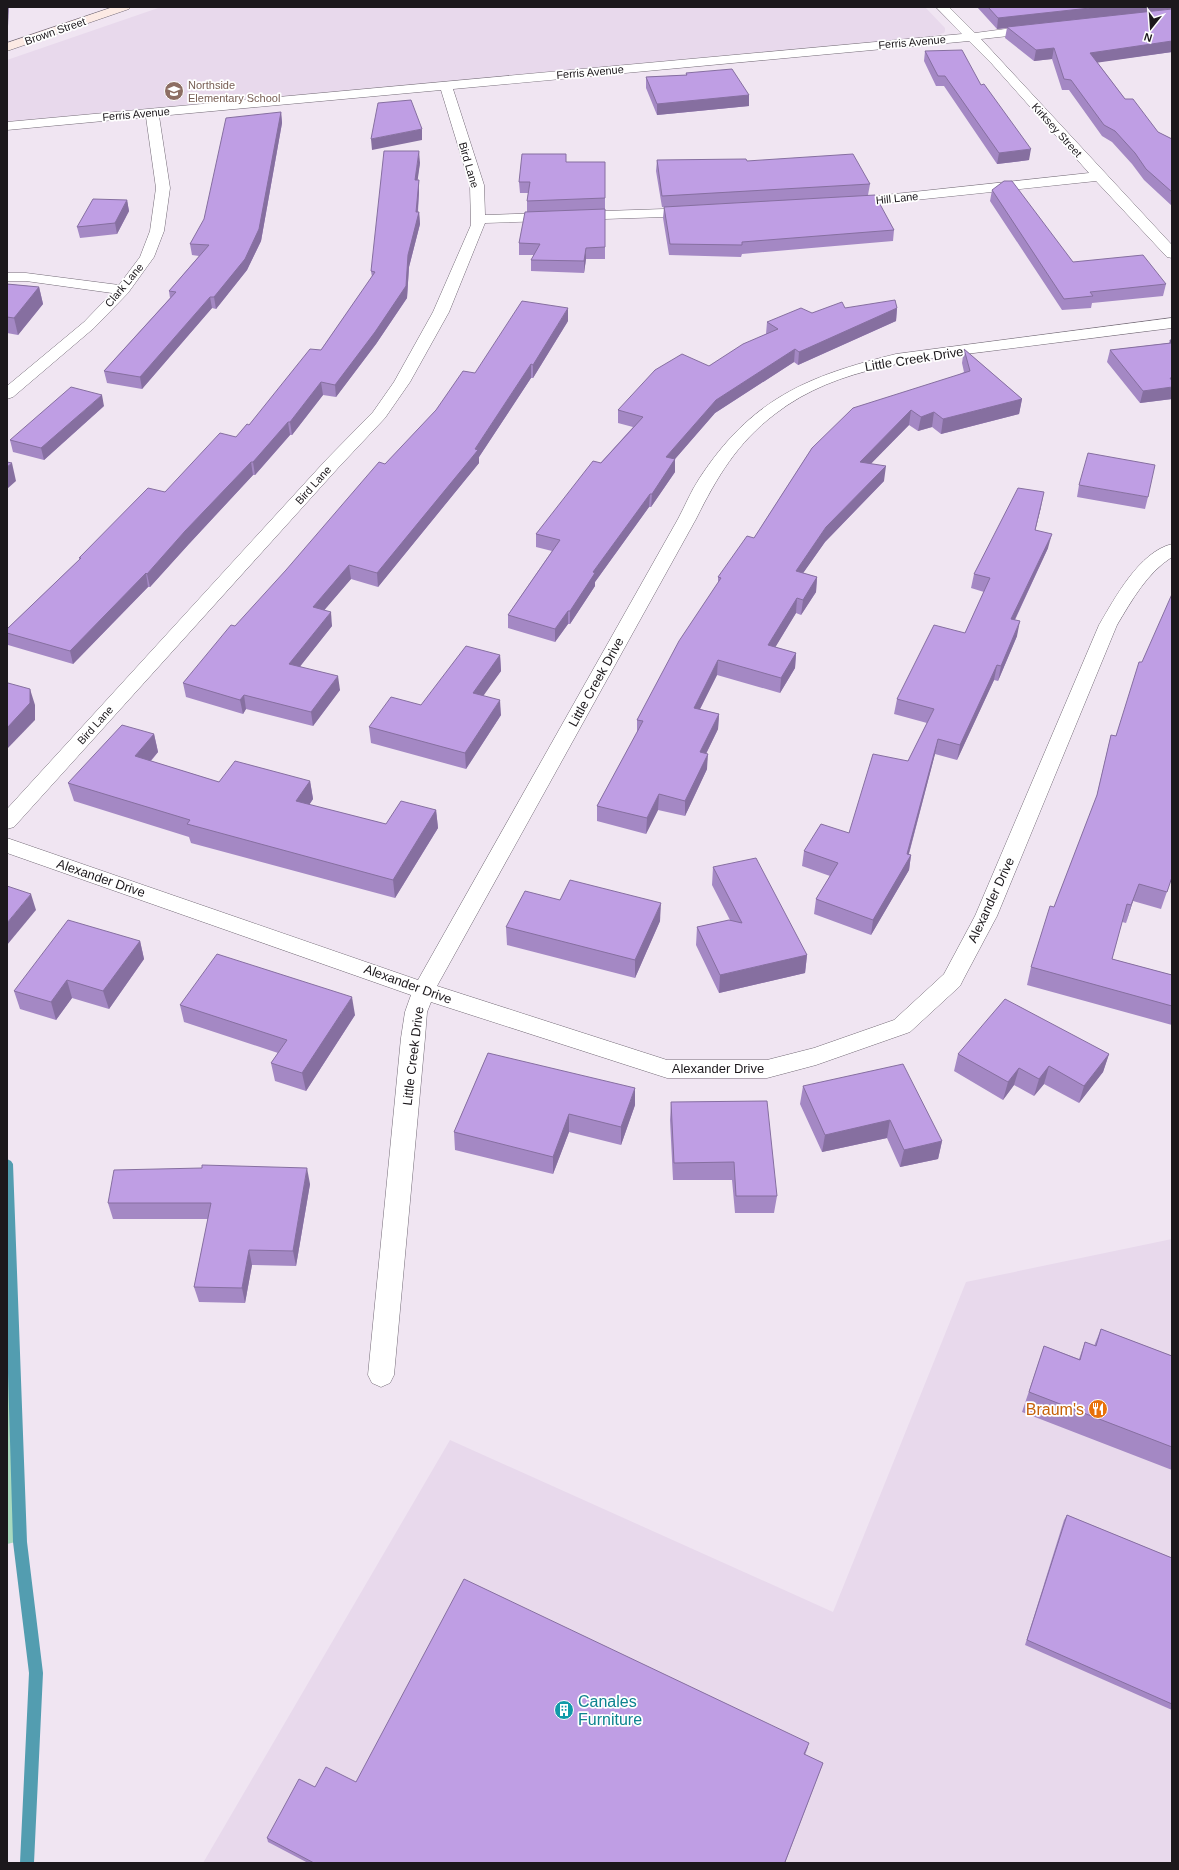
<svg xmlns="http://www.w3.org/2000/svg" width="1179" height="1870" font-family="Arial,sans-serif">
<rect width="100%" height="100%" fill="#f0e5f2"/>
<g fill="#e8d9ec">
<path d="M 161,7 L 925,7 L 945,28 L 945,31 L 944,33 L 933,36 L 7,122 L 7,60 Z"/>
<path d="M 1172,1239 L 1172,1863 L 203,1863 L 450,1440 L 833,1612 L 966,1282 Z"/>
</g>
<path fill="#a9dabf" d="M 7,1164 L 20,1541 L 7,1544 Z"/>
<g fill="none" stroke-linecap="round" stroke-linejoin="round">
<path fill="#539db0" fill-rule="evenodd" d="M 7,1159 L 11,1161 L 13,1164 L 27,1542 L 43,1673 L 34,1863 L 20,1863 L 29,1673 L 13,1542 L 7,1339 Z"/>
<g stroke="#746b77" stroke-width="1">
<g id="street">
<path d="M 936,7 L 949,7 L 975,33 L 1036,25 L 1040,26 L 1042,29 L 1036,33 L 981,39 L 1172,245 L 1172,258 L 1167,257 L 1096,181 L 848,207 L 843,206 L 841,203 L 843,200 L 848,199 L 1089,173 L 992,64 L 969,41 L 453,89 L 484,185 L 485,215 L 694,208 L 699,209 L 701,212 L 699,215 L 694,216 L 485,223 L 449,312 L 410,382 L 385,418 L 338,468 L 14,827 L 7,829 L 7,809 L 326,460 L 373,412 L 394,382 L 433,312 L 471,225 L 470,185 L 441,90 L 159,116 L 170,188 L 164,231 L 154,257 L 128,293 L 94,328 L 13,397 L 7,399 L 7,386 L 84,322 L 112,293 L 26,281 L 7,281 L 7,273 L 26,273 L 119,285 L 140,257 L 150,231 L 156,188 L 146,117 L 7,130 L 7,122 L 962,34 Z"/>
<path d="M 1172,318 L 1172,328 C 1114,335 1056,343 998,350 C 922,360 838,365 775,414 C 737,443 717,477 696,519 L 437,986 L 667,1060 L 767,1060 L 814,1048 L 894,1020 L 944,974 L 975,916 L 1099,625 C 1115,598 1139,552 1172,544 L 1172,557 C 1147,573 1132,600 1117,625 L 997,916 L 963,980 L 960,986 L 910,1032 L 816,1065 L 767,1078 L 667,1078 L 431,1002 L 427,1012 L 425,1038 L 394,1375 L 390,1383 L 381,1387 L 372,1383 L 368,1375 L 401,1038 L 405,1012 L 411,995 L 7,853 L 7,838 L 418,980 L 678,519 C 685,506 691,491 699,479 C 751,399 807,376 896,354 Z"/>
</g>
</g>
<g stroke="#746b77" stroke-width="1">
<path id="secondary" d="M 113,7 L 131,7 L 129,9 L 7,51 L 7,43 Z"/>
</g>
<use href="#street" fill="#fff" fill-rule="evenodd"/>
<use href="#secondary" fill="#fceae4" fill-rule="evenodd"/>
</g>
<g fill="#a488c4">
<path d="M 977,7 L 1172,7 L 1172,52 L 1097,62 L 1125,99 L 1158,132 L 1172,139 L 1172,206 L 1144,180 L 1132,164 L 1112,142 L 1102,136 L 1069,90 L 1062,90 L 1052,59 L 1034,61 L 1005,38 L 1007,28 L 997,29 Z"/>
<path d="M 925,51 L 981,85 L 1029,160 L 997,164 L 944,86 L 936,86 L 924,61 Z"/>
<path d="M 686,73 L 749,95 L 749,106 L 657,115 L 646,88 L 646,77 L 686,75 Z"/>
<path d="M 281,112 L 282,123 L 261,241 L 247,270 L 216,309 L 212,308 L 142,389 L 107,383 L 104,371 L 170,298 L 169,291 L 199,256 L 192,255 L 190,244 Z"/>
<path d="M 566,154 L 566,162 L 605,162 L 605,259 L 586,259 L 584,273 L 531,271 L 531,260 L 534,255 L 519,255 L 519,243 L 527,212 L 527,201 L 528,193 L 520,193 L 519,182 Z"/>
<path d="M 657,160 L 747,161 L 870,184 L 868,195 L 894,230 L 893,241 L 742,254 L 741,257 L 669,255 L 663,218 L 664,207 L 662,207 L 656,171 Z"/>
<path d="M 420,163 L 417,180 L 419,180 L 419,192 L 418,212 L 419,212 L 420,224 L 409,267 L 407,298 L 376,344 L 336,397 L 323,395 L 292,435 L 290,435 L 255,475 L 253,475 L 188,545 L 150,587 L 148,587 L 73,664 L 8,645 L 7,641 L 7,629 L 80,559 L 79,558 L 165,492 L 236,437 L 249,425 L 321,350 L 372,277 L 371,271 Z"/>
<path d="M 992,190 L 1073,262 L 1166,284 L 1163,296 L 1092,303 L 1091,308 L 1062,310 L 990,201 Z"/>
<path d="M 127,200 L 129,211 L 117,234 L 80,238 L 77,227 Z"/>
<path d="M 7,284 L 39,287 L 43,304 L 18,335 L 7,333 Z"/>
<path d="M 845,308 L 897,308 L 896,321 L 798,365 L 794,362 L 715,413 L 675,459 L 675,472 L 651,507 L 649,507 L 595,582 L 595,586 L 570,624 L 568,624 L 555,642 L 508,628 L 508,615 L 552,551 L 536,547 L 536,534 L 633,427 L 618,423 L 618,410 L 709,366 L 766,334 L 767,322 L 812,313 Z"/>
<path d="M 568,321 L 533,378 L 531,378 L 479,457 L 479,463 L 378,587 L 351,579 L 324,610 L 332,626 L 300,666 L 340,690 L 313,726 L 246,709 L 243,714 L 186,697 L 183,683 L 385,464 L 475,373 Z"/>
<path d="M 1170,340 L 1172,340 L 1172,399 L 1140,403 L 1107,362 L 1110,350 L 1169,343 Z"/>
<path d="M 964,349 L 1022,399 L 1019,414 L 941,434 L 932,427 L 918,431 L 909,425 L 871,463 L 884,481 L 825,542 L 803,573 L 817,577 L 816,592 L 801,615 L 796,613 L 775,647 L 796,653 L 795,668 L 780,693 L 717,675 L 700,709 L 719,714 L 718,729 L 706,754 L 707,769 L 685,816 L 658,810 L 646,834 L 597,821 L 597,806 L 637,733 L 637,720 L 718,583 L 718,577 L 754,538 L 812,448 L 964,372 L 962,363 Z"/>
<path d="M 104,406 L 44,460 L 13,452 L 10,440 Z"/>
<path d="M 1079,485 L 1148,497 L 1145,509 L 1077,497 Z"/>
<path d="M 1041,507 L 1035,530 L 1048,548 L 1015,620 L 1017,636 L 998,681 L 994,680 L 957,760 L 935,754 L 909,854 L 911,855 L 909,870 L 871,935 L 814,914 L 816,899 L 830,876 L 802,866 L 804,851 L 849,833 L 908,761 L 927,723 L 894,714 L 897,699 L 965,633 L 984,592 L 971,588 L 974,574 Z"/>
<path d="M 500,655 L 501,671 L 483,695 L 501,715 L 466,769 L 371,743 L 369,727 L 421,705 Z"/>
<path d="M 1142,662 L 1172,877 L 1161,909 L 1133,901 L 1126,923 L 1122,922 L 1112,959 L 1172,975 L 1172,1025 L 1027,985 L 1031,967 L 1096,799 L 1111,735 L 1116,736 Z"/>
<path d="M 154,734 L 158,752 L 151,761 L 219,782 L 310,781 L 313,799 L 309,805 L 386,824 L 436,810 L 438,828 L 395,898 L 191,843 L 189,837 L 74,801 L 68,783 Z"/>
<path d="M 713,867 L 807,955 L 805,973 L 719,993 L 696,945 L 697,927 L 730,920 L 712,885 Z"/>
<path d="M 560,900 L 660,921 L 635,978 L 507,945 L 506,927 Z"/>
<path d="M 140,941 L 144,959 L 109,1009 L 72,998 L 56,1020 L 20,1009 L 14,991 Z"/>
<path d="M 180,1005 L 355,1015 L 306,1091 L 275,1081 L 271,1063 L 278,1053 L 184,1022 Z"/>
<path d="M 488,1053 L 635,1105 L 621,1145 L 569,1132 L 553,1174 L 455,1150 L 454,1132 Z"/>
<path d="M 958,1054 L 1109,1054 L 1103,1072 L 1079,1103 L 1044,1084 L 1034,1096 L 1014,1085 L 1003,1100 L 954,1071 Z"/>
<path d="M 803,1086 L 942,1141 L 938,1159 L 900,1167 L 887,1138 L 822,1152 L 800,1104 Z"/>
<path d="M 671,1102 L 777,1196 L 774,1213 L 735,1213 L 732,1180 L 673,1180 L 670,1120 Z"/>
<path d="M 310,1184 L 296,1266 L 252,1265 L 245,1303 L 199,1302 L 194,1287 L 208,1219 L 113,1219 L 108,1203 Z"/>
<path d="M 1101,1329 L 1172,1356 L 1172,1470 L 1022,1412 L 1044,1346 L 1079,1359 L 1085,1342 L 1094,1346 Z"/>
<path d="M 1067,1515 L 1172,1558 L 1172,1710 L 1025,1645 L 1064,1520 Z"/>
<path d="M 808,1747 L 805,1755 L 823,1763 L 785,1863 L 786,1863 L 308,1863 L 268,1842 L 267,1838 L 315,1787 L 356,1782 Z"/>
</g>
<g fill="#866fa0">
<path d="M 7,7 L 9,7 L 8,26 L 7,22 Z"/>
<path d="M 1099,7 L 1172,7 L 1172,9 L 997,29 L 998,18 Z"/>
<path d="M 1172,41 L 1172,52 L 1088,64 L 1090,53 Z"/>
<path d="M 1054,48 L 1052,59 L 1034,61 L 1036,50 Z"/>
<path d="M 749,95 L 749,106 L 657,115 L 657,104 Z"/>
<path d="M 281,112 L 282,123 L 261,241 L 247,270 L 216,309 L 214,297 Z"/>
<path d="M 422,129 L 422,140 L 372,150 L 371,139 Z"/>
<path d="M 1031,149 L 1029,160 L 997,164 L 999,153 Z"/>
<path d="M 419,151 L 420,163 L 416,192 L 415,180 Z"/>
<path d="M 419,180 L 419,192 L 417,220 L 419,212 L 420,224 L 409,267 L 407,298 L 376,344 L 336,397 L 335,385 L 408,255 L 416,212 Z"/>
<path d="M 127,200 L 129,211 L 117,234 L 115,223 Z"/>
<path d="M 586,248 L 586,259 L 584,273 L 584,261 Z"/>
<path d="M 39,287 L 43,304 L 18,335 L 14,318 Z"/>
<path d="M 210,297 L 212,308 L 142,389 L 140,377 Z"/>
<path d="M 568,308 L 568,321 L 533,378 L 533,365 Z"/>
<path d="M 897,308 L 896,321 L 798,365 L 799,352 Z"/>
<path d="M 795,349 L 794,362 L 715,413 L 675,459 L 675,472 L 651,507 L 652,494 L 666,457 L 716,400 Z"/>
<path d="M 531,364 L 531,378 L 479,457 L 479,463 L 378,587 L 377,573 L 475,449 Z"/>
<path d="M 321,382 L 323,395 L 292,435 L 290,422 Z"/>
<path d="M 1172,387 L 1172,399 L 1140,403 L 1143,391 Z"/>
<path d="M 102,395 L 104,406 L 44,460 L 41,448 Z"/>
<path d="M 1022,399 L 1019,414 L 941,434 L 943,419 Z"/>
<path d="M 911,410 L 909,425 L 859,476 L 860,462 Z"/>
<path d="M 934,412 L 932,427 L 918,431 L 921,417 Z"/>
<path d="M 288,422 L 290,435 L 255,475 L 253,462 Z"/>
<path d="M 251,462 L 253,475 L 188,545 L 150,587 L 147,574 L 185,531 Z"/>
<path d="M 12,463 L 16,481 L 7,489 L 7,467 Z"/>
<path d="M 886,466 L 884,481 L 825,542 L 794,586 L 796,571 L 826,527 Z"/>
<path d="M 1044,492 L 1041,507 L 1032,544 L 1035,530 Z"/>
<path d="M 650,494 L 649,507 L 595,582 L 595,586 L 570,624 L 570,611 L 593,572 Z"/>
<path d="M 1052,534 L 1048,548 L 1008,634 L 1011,619 Z"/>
<path d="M 349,565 L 351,579 L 315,621 L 313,607 Z"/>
<path d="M 146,573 L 148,587 L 73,664 L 70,651 Z"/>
<path d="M 817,577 L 816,592 L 801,615 L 803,600 Z"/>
<path d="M 797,598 L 796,613 L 767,661 L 768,645 Z"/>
<path d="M 568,611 L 568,624 L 555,642 L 555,629 Z"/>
<path d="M 331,612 L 332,626 L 291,678 L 289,664 Z"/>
<path d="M 1020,621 L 1017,636 L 998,681 L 1001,666 Z"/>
<path d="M 796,653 L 795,668 L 780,693 L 781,678 Z"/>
<path d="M 500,655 L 501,671 L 474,709 L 473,693 Z"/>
<path d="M 718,660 L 717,675 L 693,723 L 694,708 Z"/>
<path d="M 997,665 L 994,680 L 957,760 L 960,745 Z"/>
<path d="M 338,676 L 340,690 L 313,726 L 311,712 Z"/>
<path d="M 30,689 L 35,705 L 35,720 L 7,749 L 7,728 Z"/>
<path d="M 244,695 L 246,709 L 243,714 L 240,700 Z"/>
<path d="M 500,700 L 501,715 L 466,769 L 465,753 Z"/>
<path d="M 719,714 L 718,729 L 699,768 L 700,752 Z"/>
<path d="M 154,734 L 158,752 L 139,774 L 135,756 Z"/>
<path d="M 938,739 L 935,754 L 906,864 L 911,855 L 909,870 L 871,935 L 873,920 L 907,854 Z"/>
<path d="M 708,754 L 707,769 L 685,816 L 685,801 Z"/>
<path d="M 310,781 L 313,799 L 299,820 L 296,801 Z"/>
<path d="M 659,794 L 658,810 L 646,834 L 647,818 Z"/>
<path d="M 436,810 L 438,828 L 395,898 L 393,880 Z"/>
<path d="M 1139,884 L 1133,901 L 1126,923 L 1131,905 Z"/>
<path d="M 31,894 L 36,910 L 7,945 L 7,923 Z"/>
<path d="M 661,903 L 660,921 L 635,978 L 635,960 Z"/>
<path d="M 140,941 L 144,959 L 109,1009 L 103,991 Z"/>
<path d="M 807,955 L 805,973 L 719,993 L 720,975 Z"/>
<path d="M 67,980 L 72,998 L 56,1020 L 51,1002 Z"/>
<path d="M 352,997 L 355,1015 L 306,1091 L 302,1073 Z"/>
<path d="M 1109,1054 L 1103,1072 L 1079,1103 L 1084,1086 Z"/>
<path d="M 1049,1066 L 1044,1084 L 1034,1096 L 1039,1079 Z"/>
<path d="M 1019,1068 L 1014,1085 L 1003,1100 L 1008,1082 Z"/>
<path d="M 635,1088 L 635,1105 L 621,1145 L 621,1127 Z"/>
<path d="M 569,1114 L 569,1132 L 553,1174 L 553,1157 Z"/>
<path d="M 890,1120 L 887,1138 L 822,1152 L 825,1135 Z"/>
<path d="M 942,1141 L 938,1159 L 900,1167 L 904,1150 Z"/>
<path d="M 307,1168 L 310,1184 L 296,1266 L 293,1251 Z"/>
<path d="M 249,1250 L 252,1265 L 245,1303 L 242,1288 Z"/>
</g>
<g fill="#bf9ee4" stroke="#866fa0">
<path d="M 988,7 L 1099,7 L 998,18 Z"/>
<path d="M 1172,9 L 1172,41 L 1090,53 L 1125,99 L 1133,99 L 1158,132 L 1172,139 L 1172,192 L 1146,169 L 1135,153 L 1115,131 L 1104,125 L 1071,80 L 1064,79 L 1054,48 L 1036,50 L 1007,27 Z"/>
<path d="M 962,50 L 981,85 L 984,84 L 1031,149 L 999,153 L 945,76 L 938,76 L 925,51 Z"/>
<path d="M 732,69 L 749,95 L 657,104 L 646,77 L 687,75 L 686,73 Z"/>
<path d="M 411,100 L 422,129 L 371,139 L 378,103 Z"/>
<path d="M 281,112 L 259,229 L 245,259 L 214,297 L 210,297 L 140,377 L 104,371 L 176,292 L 169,291 L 209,245 L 190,244 L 204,219 L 226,118 Z"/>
<path d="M 384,151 L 419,151 L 415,180 L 419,180 L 416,212 L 419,212 L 408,255 L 406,286 L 375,332 L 335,385 L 321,382 L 290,422 L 288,422 L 253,462 L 251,462 L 185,531 L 147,574 L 146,573 L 70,651 L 7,633 L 7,629 L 81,558 L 79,558 L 148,488 L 165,492 L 220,433 L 236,437 L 247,424 L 249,425 L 310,349 L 321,350 L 375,272 L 371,271 Z"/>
<path d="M 522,154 L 566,154 L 566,162 L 605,162 L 605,198 L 527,201 L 530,182 L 519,182 Z"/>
<path d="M 853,154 L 870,184 L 662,196 L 657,160 L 746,159 L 747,161 Z"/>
<path d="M 1004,181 L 1012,181 L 1073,262 L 1143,255 L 1166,284 L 1090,292 L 1093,296 L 1064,299 L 992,190 Z"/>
<path d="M 875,195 L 894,230 L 742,242 L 742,245 L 670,244 L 664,207 Z"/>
<path d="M 93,199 L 127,200 L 115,223 L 77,227 Z"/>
<path d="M 605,209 L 605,247 L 586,248 L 584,261 L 531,260 L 540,244 L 519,243 L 525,212 Z"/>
<path d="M 7,284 L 39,287 L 14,318 L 7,317 Z"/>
<path d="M 895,300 L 897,308 L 799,352 L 795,349 L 716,400 L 666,457 L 675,459 L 652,494 L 650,494 L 593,572 L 595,573 L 570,611 L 568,611 L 555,629 L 508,615 L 560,540 L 536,534 L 593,461 L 601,463 L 643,417 L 618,410 L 655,370 L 682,354 L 709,366 L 743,344 L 778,329 L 767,322 L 801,308 L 812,313 L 842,302 L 845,308 Z"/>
<path d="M 522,301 L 568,308 L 533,365 L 531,364 L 475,449 L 478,450 L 377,573 L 349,565 L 313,607 L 331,612 L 289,664 L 338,676 L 311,712 L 244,695 L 240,700 L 183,683 L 231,625 L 235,626 L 286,570 L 379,462 L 385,464 L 436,410 L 463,371 L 475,373 Z"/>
<path d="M 1170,340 L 1172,340 L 1172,378 L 1170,378 L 1172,381 L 1172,387 L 1143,391 L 1110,350 L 1171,343 Z"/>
<path d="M 964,349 L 1022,399 L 943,419 L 934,412 L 921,417 L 911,410 L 860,462 L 886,466 L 826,527 L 796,571 L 817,577 L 803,600 L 797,598 L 768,645 L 796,653 L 781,678 L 718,660 L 694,708 L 719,714 L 700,752 L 708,754 L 685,801 L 659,794 L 647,818 L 597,806 L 643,721 L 637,720 L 679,641 L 721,578 L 718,577 L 747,536 L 754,538 L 812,448 L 853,408 L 970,371 Z"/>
<path d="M 71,387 L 102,395 L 41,448 L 10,440 Z"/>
<path d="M 1088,453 L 1155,465 L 1148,497 L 1079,485 Z"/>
<path d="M 7,462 L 12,463 L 7,467 Z"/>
<path d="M 1018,488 L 1044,492 L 1035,530 L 1052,534 L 1011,619 L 1020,621 L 1001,666 L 997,665 L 960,745 L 938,739 L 907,854 L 911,855 L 873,920 L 816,899 L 838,863 L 804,851 L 821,824 L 849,833 L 873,754 L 908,761 L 934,709 L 897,699 L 934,625 L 965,633 L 990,578 L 974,574 Z"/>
<path d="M 1172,594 L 1172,877 L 1167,892 L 1139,884 L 1131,905 L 1127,904 L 1112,959 L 1172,975 L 1172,1006 L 1031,967 L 1050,906 L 1054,907 L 1097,795 L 1111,735 L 1116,736 L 1139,662 L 1142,662 Z"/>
<path d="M 466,646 L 500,655 L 473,693 L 500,700 L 465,753 L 369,727 L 391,697 L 421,705 Z"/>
<path d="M 7,683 L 8,683 L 30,689 L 30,703 L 7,728 Z"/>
<path d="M 122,725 L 154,734 L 135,756 L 219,782 L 235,761 L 310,781 L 296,801 L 386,824 L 401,801 L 436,810 L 393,880 L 187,824 L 190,820 L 68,783 Z"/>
<path d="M 756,858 L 807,955 L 720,975 L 697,927 L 729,920 L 742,923 L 713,867 Z"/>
<path d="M 570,880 L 661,903 L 635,960 L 506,927 L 525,891 L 560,900 Z"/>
<path d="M 7,886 L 31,894 L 7,923 Z"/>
<path d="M 68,920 L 140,941 L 103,991 L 67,980 L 51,1002 L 14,991 Z"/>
<path d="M 217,954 L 352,997 L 302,1073 L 271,1063 L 287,1040 L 180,1005 Z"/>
<path d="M 1005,999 L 1109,1054 L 1084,1086 L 1049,1066 L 1039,1079 L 1019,1068 L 1008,1082 L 958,1054 Z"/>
<path d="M 488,1053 L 635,1088 L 621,1127 L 569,1114 L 553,1157 L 454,1132 Z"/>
<path d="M 903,1064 L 942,1141 L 904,1150 L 890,1120 L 825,1135 L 803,1086 Z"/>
<path d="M 767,1101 L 777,1196 L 736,1196 L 734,1162 L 674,1163 L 671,1102 Z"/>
<path d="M 202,1165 L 307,1168 L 293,1251 L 249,1250 L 242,1288 L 194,1287 L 211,1203 L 108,1203 L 114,1170 L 202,1168 Z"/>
<path d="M 1101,1329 L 1172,1356 L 1172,1447 L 1029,1392 L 1044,1346 L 1080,1360 L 1085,1342 L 1096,1346 Z"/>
<path d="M 1067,1515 L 1172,1558 L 1172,1704 L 1027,1640 Z"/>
<path d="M 464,1579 L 809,1743 L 804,1754 L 823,1763 L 785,1862 L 786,1863 L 314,1863 L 267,1838 L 299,1779 L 315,1787 L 326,1767 L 356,1782 Z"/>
</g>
<defs>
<g id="school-disc" transform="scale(1)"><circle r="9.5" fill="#8d6e63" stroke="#fff"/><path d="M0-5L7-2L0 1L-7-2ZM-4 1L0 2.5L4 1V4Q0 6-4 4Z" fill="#fff"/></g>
<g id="restaurant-disc" transform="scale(1)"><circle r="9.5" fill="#e8710a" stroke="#fff"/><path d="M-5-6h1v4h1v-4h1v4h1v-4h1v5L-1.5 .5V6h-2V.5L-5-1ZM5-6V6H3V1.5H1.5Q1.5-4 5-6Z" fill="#fff"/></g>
<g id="building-disc" transform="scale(1)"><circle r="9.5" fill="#0f9aa8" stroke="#fff"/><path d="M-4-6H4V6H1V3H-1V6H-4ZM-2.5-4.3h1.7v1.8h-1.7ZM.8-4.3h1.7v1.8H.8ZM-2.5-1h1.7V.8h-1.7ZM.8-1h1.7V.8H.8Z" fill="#fff"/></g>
</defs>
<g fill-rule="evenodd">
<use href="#school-disc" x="174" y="91"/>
<use href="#restaurant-disc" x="1098" y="1409"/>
<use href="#building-disc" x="564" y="1710"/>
</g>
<g text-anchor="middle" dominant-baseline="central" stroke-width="3.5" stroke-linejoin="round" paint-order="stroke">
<g font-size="11" fill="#1c181c" stroke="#fff">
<text transform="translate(55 31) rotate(-19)">Brown Street</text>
<text transform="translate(912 42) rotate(-5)">Ferris Avenue</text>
<text transform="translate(590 72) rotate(-5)">Ferris Avenue</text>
<text transform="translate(136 114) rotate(-5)">Ferris Avenue</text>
<text transform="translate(1057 130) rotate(48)">Kirksey Street</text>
<text transform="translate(469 165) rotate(74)">Bird Lane</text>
<text transform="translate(897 198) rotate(-6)">Hill Lane</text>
<text transform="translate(124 285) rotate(-50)">Clark Lane</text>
<text transform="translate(313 485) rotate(-48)">Bird Lane</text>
<text transform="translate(95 725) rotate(-48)">Bird Lane</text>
</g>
<g font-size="11" fill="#785e54" stroke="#fff" text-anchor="start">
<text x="188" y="85">Northside<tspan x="188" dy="13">Elementary School</tspan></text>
</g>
<g font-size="13" fill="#1c181c" stroke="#fff">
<text transform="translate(914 359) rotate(-9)">Little Creek Drive</text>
<text transform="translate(596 682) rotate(-61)">Little Creek Drive</text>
<text transform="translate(101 878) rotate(19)">Alexander Drive</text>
<text transform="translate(991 900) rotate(-65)">Alexander Drive</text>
<text transform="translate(408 984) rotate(20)">Alexander Drive</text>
<text transform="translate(413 1056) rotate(-83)">Little Creek Drive</text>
<text x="718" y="1068">Alexander Drive</text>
</g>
<g font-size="16" fill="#c56008" stroke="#fff" text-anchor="end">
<text x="1084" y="1409">Braum's</text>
</g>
<g font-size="16" fill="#0d838f" stroke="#fff" text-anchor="start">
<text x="578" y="1701">Canales<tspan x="578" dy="18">Furniture</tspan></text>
</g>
</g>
<rect width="1179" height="1870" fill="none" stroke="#1c181c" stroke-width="16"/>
<g transform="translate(1151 28) rotate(197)" stroke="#ffffff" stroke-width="3" paint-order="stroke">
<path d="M0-3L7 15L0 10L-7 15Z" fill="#1c181c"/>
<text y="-6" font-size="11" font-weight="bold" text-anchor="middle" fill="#1c181c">N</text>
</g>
</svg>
